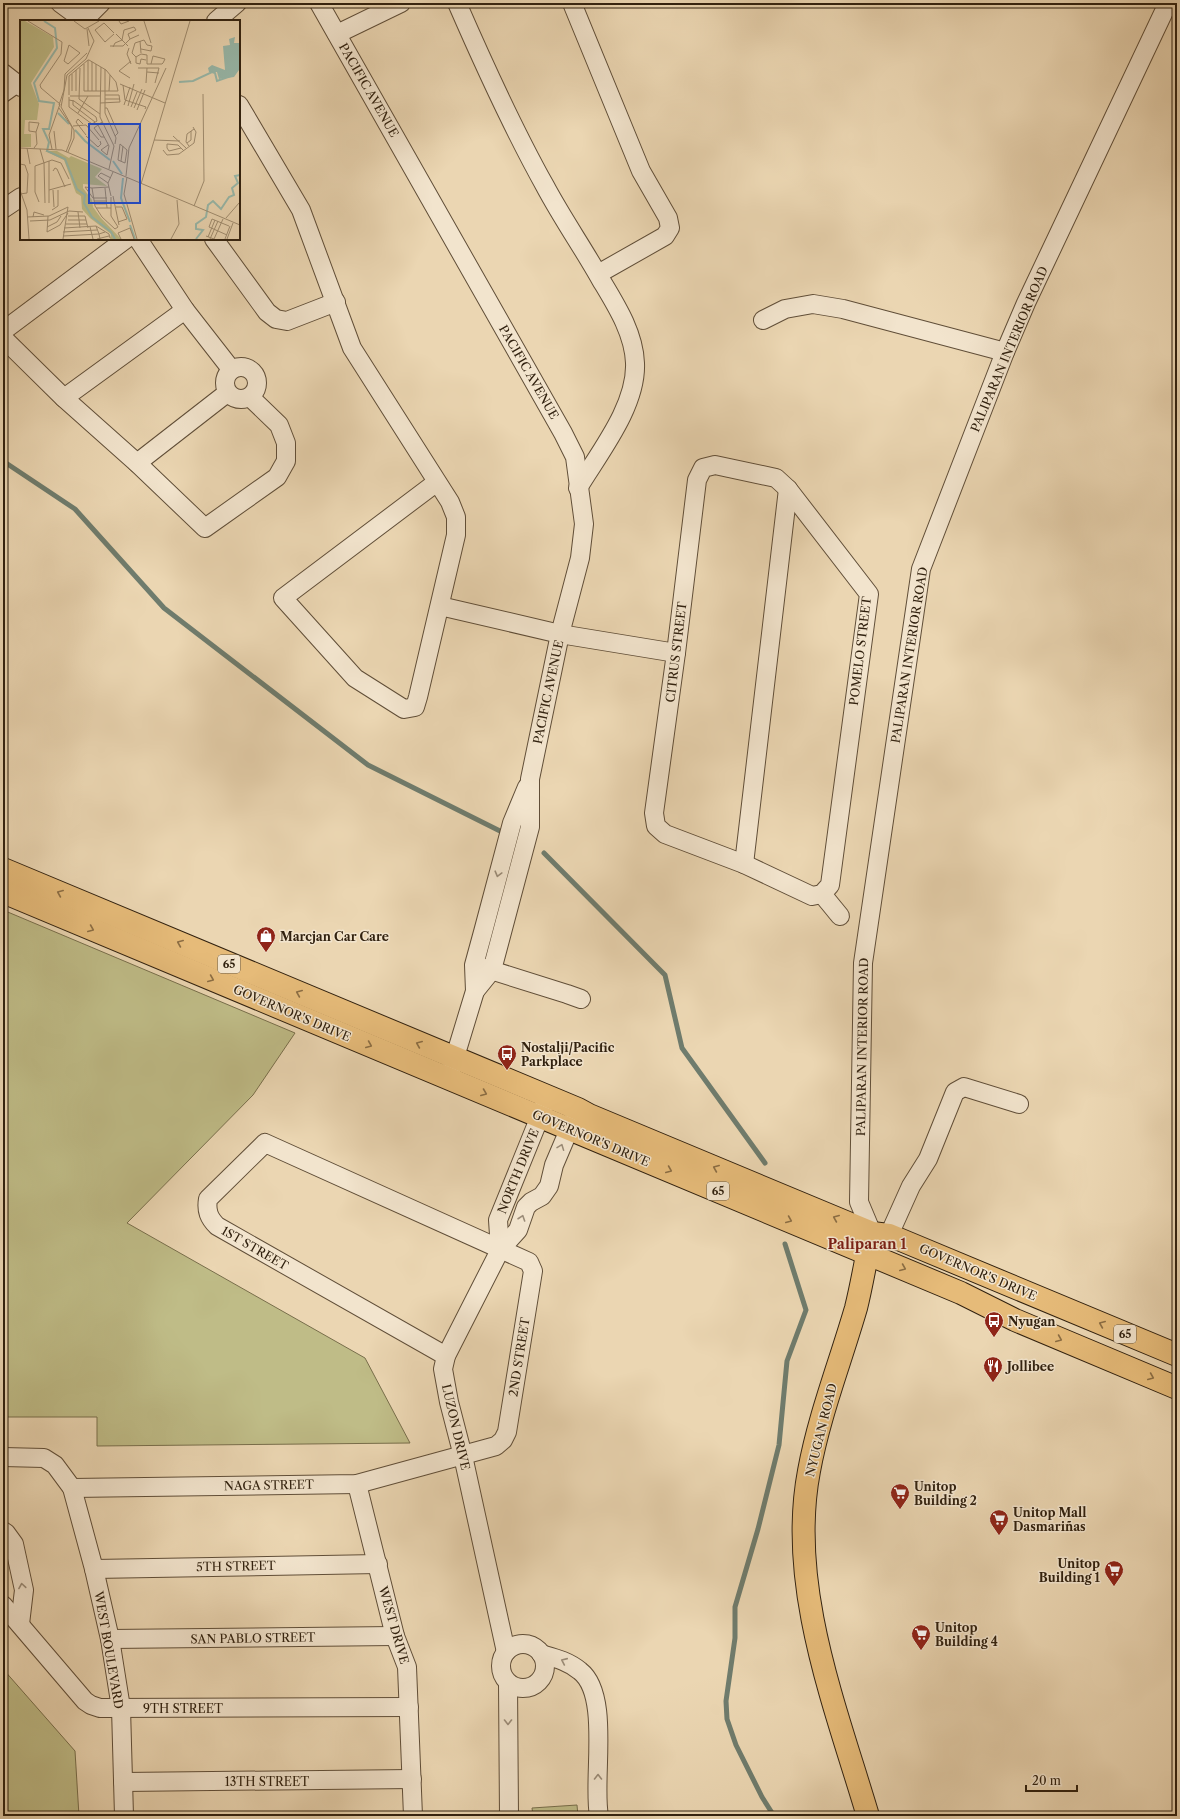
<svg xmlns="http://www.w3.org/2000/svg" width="1180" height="1819" font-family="'Libre Caslon Text',serif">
<rect width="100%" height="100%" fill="#ebd6b2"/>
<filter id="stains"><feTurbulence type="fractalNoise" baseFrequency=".005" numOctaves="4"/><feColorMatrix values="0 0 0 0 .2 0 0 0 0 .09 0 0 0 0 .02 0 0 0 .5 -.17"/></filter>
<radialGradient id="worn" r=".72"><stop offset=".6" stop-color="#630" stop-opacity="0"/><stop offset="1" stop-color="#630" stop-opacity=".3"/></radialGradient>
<g fill="#bfbc87" stroke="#786e4b">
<path d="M 3,910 L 295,1033 L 253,1095 L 127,1223 L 365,1358 L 410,1443 L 97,1446 L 97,1417 L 3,1417 Z"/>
<path d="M 3,1669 L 75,1751 L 79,1816 L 3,1816 Z"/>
<path d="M 577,1805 L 578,1816 L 533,1816 L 532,1808 Z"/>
</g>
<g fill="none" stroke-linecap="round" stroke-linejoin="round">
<g stroke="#6f7c6d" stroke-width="5">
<path d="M 3,461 L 75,509 L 164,608 L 368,765 L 502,832"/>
<path d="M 544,853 L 665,975 L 682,1048 L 765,1163"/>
<path d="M 774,1816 L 762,1797 L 736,1745 L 727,1719 L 726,1701 L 735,1638 L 735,1607 L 758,1529 L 779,1445 L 787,1361 L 806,1310 L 785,1244"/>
</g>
<g stroke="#604e38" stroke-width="20">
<g id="minor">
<path d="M 60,3 L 75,14 L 89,15 L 101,3"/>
<path d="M 319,3 L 563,433 L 575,457 L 584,524 L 580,558 L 560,634 L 530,779 L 530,827 L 492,970 L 475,991"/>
<path d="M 457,3 C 484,65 512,127 545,186 C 562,218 583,248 601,280 C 616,305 634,333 635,363 C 637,406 599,453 578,488"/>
<path d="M 572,3 L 641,171 L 668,218 L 670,228 L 665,236 L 598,274"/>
<path d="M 216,21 L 237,3"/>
<path d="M 337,34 L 401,3"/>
<path d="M 3,73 L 21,87"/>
<path d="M 3,93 L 17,83"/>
<path d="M 239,105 L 301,210 L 352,348 L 450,502 L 456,517 L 456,535 L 418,697 L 415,707 L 404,709 L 355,678 L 283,598 L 437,482"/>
<path d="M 3,209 L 21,197"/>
<path d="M 138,239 L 185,310 L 231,369"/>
<path d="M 214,239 L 267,312 L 276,319 L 287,321 L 336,302"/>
<path d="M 763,320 L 785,309 L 813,304 L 843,309 L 1005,352"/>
<path d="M 3,331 L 126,239"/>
<path d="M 3,338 L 64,398 L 137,463 L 205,528 L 277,477 L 286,461 L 286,443 L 279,425 L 251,398"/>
<circle cx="241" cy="383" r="16"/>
<path d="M 64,398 L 185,310"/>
<path d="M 137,463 L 227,393"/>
<path d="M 715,465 L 776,478 L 788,489 L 869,594 L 830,885 L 822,894 L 812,896 L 744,864 L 665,834 L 656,826 L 654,813 L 676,653 L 697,480 L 703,468 Z"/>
<path d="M 440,606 L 560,634 L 676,653"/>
<path d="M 744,864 L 788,489"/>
<path d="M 822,894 L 840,916"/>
<path d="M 481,967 L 567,994 L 581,999"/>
<path d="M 451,1070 L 475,991 L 474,965 L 483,932 L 512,823 L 527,787"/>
<path d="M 872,1233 L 859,1202 L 863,963 L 921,569 L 1005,352 L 1026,303 L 1168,3"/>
<path d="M 889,1235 L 911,1186 L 928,1159 L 955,1092 L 964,1087 L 1019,1104"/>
<path d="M 500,1250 L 498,1220 L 545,1104"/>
<path d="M 3,1457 L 44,1458 L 55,1465 L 72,1488 L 94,1569 L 110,1639 L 121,1708 L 124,1816"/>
<path d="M 357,1484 L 395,1636 L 407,1667 L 413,1816"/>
<path d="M 72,1488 L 357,1484 L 496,1446 L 503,1440 L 507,1432 L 533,1271 L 529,1262 L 265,1143 L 208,1199 C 206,1211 209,1218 217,1226 L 446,1356"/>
<path d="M 3,1531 L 6,1533 L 14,1544 L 24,1590 L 20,1624"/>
<path d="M 94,1569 L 378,1564"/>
<path d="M 3,1605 L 85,1701 L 91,1705 L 100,1708 L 409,1707"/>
<path d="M 110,1639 L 395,1636"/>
<circle cx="523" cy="1666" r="22"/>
<path d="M 506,1652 L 463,1456 L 449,1402 L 443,1369 L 446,1356 L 500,1250 L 518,1230 L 526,1207 L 531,1202 L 542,1196 L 549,1186 L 554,1165 L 574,1118"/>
<path d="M 541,1654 C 555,1658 568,1661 580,1671 C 611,1695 592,1780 599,1816"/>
<path d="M 508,1683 L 509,1816"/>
<path d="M 123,1782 L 412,1779"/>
</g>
</g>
<g stroke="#31210f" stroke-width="24">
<path id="major" d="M 868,1816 C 836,1708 787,1586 809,1471 C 819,1416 840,1363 856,1308 C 862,1284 866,1259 871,1235"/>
</g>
<g stroke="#31210f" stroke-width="24">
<g id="highway">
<path d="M 3,869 L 578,1109 L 589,1115 L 872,1233 L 889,1235 L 1177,1355"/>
<path d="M 3,892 L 961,1293 L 1015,1320 L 1177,1388"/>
</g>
</g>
<use href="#minor" stroke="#f2e4cd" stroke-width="18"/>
<use href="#major" stroke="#e6bb79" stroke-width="22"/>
<use href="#highway" stroke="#e6bb79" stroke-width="22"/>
</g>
<defs><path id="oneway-chevron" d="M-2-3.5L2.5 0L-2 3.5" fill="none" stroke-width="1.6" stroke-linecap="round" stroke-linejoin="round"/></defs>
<g stroke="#9b8c78">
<use href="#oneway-chevron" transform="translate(498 874) rotate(105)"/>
<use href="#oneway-chevron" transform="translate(561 1147) rotate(-69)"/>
<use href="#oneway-chevron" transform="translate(522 1218) rotate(-71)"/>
<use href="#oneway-chevron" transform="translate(22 1586) rotate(-99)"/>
<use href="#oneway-chevron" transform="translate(564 1661) rotate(-156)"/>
<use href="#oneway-chevron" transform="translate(508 1722) rotate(90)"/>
<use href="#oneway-chevron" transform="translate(598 1777) rotate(-90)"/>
</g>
<g stroke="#8c6e44">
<use href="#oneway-chevron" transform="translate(60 893) rotate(-157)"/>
<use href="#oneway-chevron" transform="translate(91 929) rotate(23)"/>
<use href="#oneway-chevron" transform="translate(180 943) rotate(-157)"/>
<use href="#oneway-chevron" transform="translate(211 979) rotate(23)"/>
<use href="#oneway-chevron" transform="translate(299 993) rotate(-157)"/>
<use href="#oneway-chevron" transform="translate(419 1044) rotate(-157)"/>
<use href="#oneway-chevron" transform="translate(369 1045) rotate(23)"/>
<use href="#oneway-chevron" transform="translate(484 1093) rotate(22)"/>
<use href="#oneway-chevron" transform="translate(716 1168) rotate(-157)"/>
<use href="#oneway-chevron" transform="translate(669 1170) rotate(23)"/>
<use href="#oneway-chevron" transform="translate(836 1218) rotate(-157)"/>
<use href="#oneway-chevron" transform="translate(789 1220) rotate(23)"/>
<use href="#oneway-chevron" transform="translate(903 1268) rotate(23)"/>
<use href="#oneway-chevron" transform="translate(1102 1324) rotate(-157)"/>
<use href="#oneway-chevron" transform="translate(1059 1339) rotate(23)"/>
<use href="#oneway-chevron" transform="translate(1151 1377) rotate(23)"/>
</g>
<defs>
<g id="shop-pin" transform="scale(1)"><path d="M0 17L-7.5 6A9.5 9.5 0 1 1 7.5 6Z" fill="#8f2418" stroke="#f2e4cd"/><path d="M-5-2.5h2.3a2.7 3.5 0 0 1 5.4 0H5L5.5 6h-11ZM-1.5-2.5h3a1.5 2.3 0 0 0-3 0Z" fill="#fff"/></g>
<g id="bus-pin" transform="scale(1)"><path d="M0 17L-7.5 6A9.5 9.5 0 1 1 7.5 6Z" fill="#8f2418" stroke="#f2e4cd"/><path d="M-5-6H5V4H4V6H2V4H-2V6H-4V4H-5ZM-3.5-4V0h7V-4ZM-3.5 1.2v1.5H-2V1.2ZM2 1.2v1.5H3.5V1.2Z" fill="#fff"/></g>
<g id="restaurant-pin" transform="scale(1)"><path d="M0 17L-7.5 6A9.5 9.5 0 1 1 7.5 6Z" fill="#8f2418" stroke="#f2e4cd"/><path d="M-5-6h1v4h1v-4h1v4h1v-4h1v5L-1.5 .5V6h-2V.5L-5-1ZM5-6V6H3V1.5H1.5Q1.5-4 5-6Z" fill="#fff"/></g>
<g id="supermarket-pin" transform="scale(1)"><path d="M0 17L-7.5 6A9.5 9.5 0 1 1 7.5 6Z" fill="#8f2418" stroke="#f2e4cd"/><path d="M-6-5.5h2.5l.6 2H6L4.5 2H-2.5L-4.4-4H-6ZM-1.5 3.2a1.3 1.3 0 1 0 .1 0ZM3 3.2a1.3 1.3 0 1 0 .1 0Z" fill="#fff"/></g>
</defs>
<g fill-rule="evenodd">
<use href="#shop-pin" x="266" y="936"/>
<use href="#bus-pin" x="507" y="1054"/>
<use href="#bus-pin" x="994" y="1321"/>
<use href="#restaurant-pin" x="993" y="1366"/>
<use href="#supermarket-pin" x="900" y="1493"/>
<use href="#supermarket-pin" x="999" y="1519"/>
<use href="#supermarket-pin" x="1114" y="1570"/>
<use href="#supermarket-pin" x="921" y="1634"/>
</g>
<g text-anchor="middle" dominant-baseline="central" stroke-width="3" stroke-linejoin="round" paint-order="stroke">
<g fill="#f2e4cd" stroke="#6b5c48" stroke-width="1">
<rect x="218" y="955" width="22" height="18" rx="3"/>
<rect x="707" y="1182" width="22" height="18" rx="3"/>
<rect x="1114" y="1325" width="22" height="18" rx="3"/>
</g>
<g font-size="11" font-weight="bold" fill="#31210f">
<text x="229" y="964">65</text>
<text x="718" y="1191">65</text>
<text x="1125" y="1334">65</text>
</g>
<g font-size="12" fill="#31210f" stroke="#f2e4cd">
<text transform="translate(369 90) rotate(60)">PACIFIC AVENUE</text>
<text transform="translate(1009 349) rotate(-67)">PALIPARAN INTERIOR ROAD</text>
<text transform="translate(529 372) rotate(60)">PACIFIC AVENUE</text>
<text transform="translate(860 651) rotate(-83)">POMELO STREET</text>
<text transform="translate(676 652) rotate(-83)">CITRUS STREET</text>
<text transform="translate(909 655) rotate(-81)">PALIPARAN INTERIOR ROAD</text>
<text transform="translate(548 692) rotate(-78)">PACIFIC AVENUE</text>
<text transform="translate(292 1013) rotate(23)">GOVERNOR'S DRIVE</text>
<text transform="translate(862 1047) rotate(-89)">PALIPARAN INTERIOR ROAD</text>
<text transform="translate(591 1138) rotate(23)">GOVERNOR'S DRIVE</text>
<text transform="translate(518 1171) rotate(-68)">NORTH DRIVE</text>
<text transform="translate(255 1248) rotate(30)">1ST STREET</text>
<text transform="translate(978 1272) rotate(23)">GOVERNOR'S DRIVE</text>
<text transform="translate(519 1357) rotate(-81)">2ND STREET</text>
<text transform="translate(456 1427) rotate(77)">LUZON DRIVE</text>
<text transform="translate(821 1430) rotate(-76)">NYUGAN ROAD</text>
<text transform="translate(269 1485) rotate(-1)">NAGA STREET</text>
<text transform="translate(236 1566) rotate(-1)">5TH STREET</text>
<text transform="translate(394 1625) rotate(74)">WEST DRIVE</text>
<text transform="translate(253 1638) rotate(-1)">SAN PABLO STREET</text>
<text transform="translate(109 1650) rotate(80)">WEST BOULEVARD</text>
<text x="183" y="1708">9TH STREET</text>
<text x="267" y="1781">13TH STREET</text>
</g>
<g font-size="12" font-weight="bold" fill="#31210f" stroke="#f2e4cd" text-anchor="start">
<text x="280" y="936">Marcjan Car Care</text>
<text x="521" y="1047">Nostalji/Pacific<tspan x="521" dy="14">Parkplace</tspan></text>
<text x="1008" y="1321">Nyugan</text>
<text x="1007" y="1366">Jollibee</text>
<text x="914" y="1486">Unitop<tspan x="914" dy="14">Building 2</tspan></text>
<text x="1013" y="1512">Unitop Mall<tspan x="1013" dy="14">Dasmariñas</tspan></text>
<text x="1100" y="1563" text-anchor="end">Unitop<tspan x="1100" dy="14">Building 1</tspan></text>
<text x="935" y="1627">Unitop<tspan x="935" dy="14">Building 4</tspan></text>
</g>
<g font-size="14" font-weight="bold" fill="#7a1f14" stroke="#f2e4cd">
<text x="867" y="1244">Paliparan 1</text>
</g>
</g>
<g transform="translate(20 20)">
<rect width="220" height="220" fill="#ebd6b2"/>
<path d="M 0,1 L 5,1 L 33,17 L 34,27 L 11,63 L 19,84 L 17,100 L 5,100 L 4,114 L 11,114 L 11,127 L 0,127 ZM 25,131 L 37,131 L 49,138 L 51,136 L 82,149 L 75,157 L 87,166 L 63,164 L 63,168 L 72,180 L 73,187 L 81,198 L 101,219 L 90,219 L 91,214 L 70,198 L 62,189 L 61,176 L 56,173 L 44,140 Z" fill="#bfbc87"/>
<path d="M 215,17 L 214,23 L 220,23 L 219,50 L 214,57 L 199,59 L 197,52 L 189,52 L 188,48 L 192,45 L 205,50 L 203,26 L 210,25 L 209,19 Z" fill="#98b9ab"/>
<path fill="none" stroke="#98b9ab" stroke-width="2" d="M 24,1 L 35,8 L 37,28 L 14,63 L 19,81 L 34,83 L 29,109 L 23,109 L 29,122 L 27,131 L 45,139 L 57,169 L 65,175 L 64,183 L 72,197 L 91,212 L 95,219M 159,62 L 173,61 L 192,52 L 195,53 L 197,61 L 211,56M 38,93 L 49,104M 55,110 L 65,121 L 90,140M 93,141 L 102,154M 103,158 L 101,178 L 110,202M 110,205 L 115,219M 176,219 L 183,210 L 176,209 L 176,204 L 186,197 L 188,185 L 193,181 L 201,189 L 209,177 L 214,175 L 212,168 L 218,163 L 215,156 L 220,155"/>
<path fill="none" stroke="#a18e71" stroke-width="1" d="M 8,1 L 42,22 L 41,34 L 20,65 L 21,68 L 40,84 L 29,115 L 32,129M 54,1 L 65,9 L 79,1M 99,1 L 101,4 L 109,1M 124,1 L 131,23M 67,9 L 69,26M 94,14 L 85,22 L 75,10 L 84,3 L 94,13M 96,14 L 108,26M 120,21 L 121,33M 49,25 L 60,33 L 48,44 L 44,41 ZM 90,26 L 103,26 L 110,19 L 119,15M 93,27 L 95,23 L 102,20 L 104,10 L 114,7 L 116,10 L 108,14 L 110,19M 109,28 L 107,34 L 111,44M 116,37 L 112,33 L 115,23 L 124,20 L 127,25 L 132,26 L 131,31 L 121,29M 68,40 L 68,71M 126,40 L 121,39 L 120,44 L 116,43 L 116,37 L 121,34 L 127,35 L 127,44 L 142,44 L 143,43 L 145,39 L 133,36 L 131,44M 81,47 L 80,97 L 94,126 L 89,149M 60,48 L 59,79 L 80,94M 118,48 L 139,48 L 135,63M 85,49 L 85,93 L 96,118 L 95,124M 56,50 L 56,71M 127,52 L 139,53M 52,54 L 52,71M 110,58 L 99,51 L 111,41M 126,63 L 127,48M 100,64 L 145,83M 103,65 L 105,80M 72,71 L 72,42M 76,71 L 76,44M 89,71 L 90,55M 49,75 L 49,56 L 68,40 L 69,40 L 86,50 L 96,62 L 98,71 L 64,71 L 64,44M 50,76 L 80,76M 85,79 L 100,79M 49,80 L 54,81 L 76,97 L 77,101 L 72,104 L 49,87 L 49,77M 53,80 L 53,85 L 75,102M 105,80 L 126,87 L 125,89M 80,83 L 100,82 L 99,75 L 85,75M 39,85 L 44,70 L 45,54 L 67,33M 104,85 L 110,67M 108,86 L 114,64M 41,87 L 47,55 L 66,39 L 74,21 L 68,8M 41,87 L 54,110 L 54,118 L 48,132M 111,87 L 117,72M 39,88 L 52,107 L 51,119 L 46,132M 85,88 L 87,88 L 98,113 L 95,116M 114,88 L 122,69M 117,90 L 125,70M 58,93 L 68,76M 82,102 L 74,108 L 81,117 L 84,117M 63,104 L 58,99 L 56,102 L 66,115M 78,105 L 89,126 L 87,135 L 81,130 L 88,125M 53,106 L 66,105 L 79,120M 34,111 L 36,129M 66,116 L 78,127 L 81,124 L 80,121M 153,116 L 166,128M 134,120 L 160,121M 167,123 L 171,120 L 171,111M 100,124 L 107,130 L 105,143 L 98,140 ZM 169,126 L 166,122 L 167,114 L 174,109M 0,128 L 42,130 L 220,205M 7,128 L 10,144M 14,128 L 17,124 L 16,112 L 19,103 L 9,102 L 9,111 L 16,112M 147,128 L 147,124 L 158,125 L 164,131M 147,128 L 149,131 L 161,128M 20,129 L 24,143M 143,130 L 147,135 L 159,134 L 174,123 L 176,112 L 173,107M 101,141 L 103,126M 24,143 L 25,183M 0,144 L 5,145 L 8,154 L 7,173 L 0,174M 33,151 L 35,148 L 37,149 L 45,167M 106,156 L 109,128 L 146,48M 107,157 L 104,174 L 117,219M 88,163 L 78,156 L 81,153 L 91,158M 121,164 L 170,1M 65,167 L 72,168 L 75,186 L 82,197 L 95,209 L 98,207M 65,167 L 73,178 L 87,178M 72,168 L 89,167M 85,168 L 87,188M 0,170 L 7,190 L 9,219M 29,170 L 51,164M 33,170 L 34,187M 91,176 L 88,163 L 93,152M 93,176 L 99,205M 91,177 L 91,196 L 98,207M 74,181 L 87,181M 19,182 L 15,172 L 15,146 L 32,140 L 41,143 L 49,159M 29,183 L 29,141M 74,184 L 87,184M 174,186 L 184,161 L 183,74M 96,187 L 102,187 L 107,199 L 98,202M 76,188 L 91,188M 32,190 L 38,186 L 38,170M 58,192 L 60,208M 28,196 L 27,212 L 40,205 L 48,193M 48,196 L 65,196 L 68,208M 7,197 L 29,196 L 48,187 L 43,219M 13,197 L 14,192 L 24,195M 206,198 L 219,183M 192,199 L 189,207 L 207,215M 192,199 L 209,206M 48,200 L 66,200M 10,201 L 30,200 L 49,191 L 63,192M 46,204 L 67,204M 76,206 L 89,214 L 90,218M 76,206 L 79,214 L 85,212M 27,207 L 37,202 L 41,196M 70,207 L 73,219M 44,208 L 76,206M 43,212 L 77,210M 43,216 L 79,214 L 80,219M 186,216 L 194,219 L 203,199M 188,217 L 195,200M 77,219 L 89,216M 101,219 L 98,213 L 110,208 L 114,219M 151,219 L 159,204 L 157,180M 190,219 L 198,201M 205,219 L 210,206M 207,219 L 213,203"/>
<path fill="#1d4ed8" fill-opacity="0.15" stroke="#1d4ed8" stroke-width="2" d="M 69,104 L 120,104 L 120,183 L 69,183 Z"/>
<rect width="220" height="220" fill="none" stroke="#31210f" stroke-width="2"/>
</g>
<rect width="1180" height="1819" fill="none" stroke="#ebd6b2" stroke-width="16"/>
<rect x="4" y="4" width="1172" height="1811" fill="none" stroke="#31210f" stroke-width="2"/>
<rect x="8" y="8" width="1164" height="1803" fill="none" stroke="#31210f"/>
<path d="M1026 1785v6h51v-6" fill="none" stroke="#31210f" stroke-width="2"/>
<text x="1032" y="1785" font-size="12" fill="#31210f" stroke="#f2e4cd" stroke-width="3" paint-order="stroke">20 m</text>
<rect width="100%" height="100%" filter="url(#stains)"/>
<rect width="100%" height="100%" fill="url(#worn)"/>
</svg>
